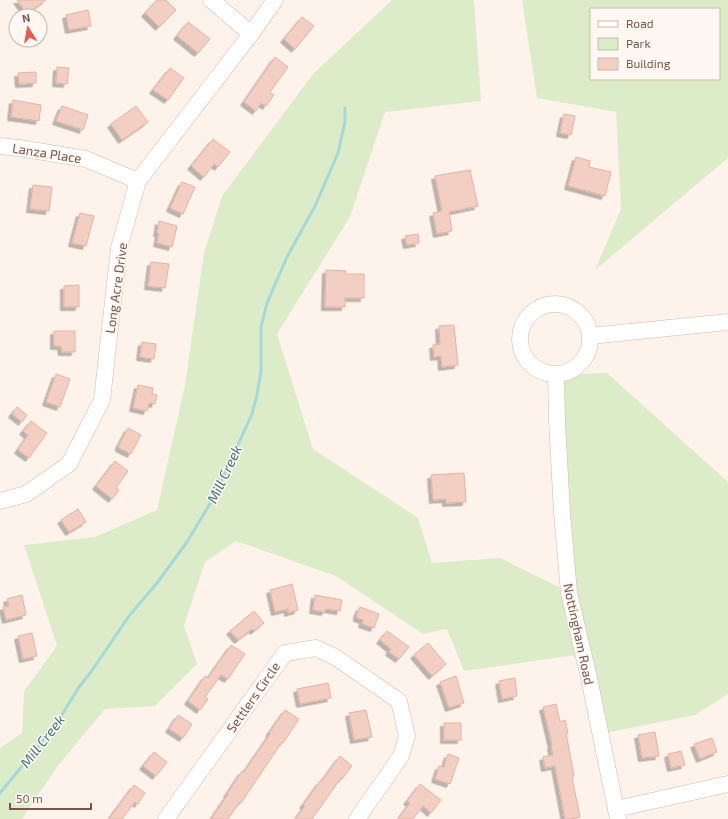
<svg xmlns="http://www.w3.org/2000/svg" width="728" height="819" font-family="'Exo 2',sans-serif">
<defs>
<filter id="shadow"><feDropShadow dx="-3.5" dy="3.5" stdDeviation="0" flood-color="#0004"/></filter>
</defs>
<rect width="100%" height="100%" fill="#fdf3eb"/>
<g fill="#dcecc8" fill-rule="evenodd">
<path d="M 392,0 L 474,0 L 481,101 L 385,112 L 350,217 L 277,334 L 313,449 L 418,518 L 432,563 L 500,558 L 569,592 L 556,375 L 607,373 L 728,482 L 728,694 L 695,715 L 600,734 L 583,654 L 464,671 L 447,629 L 423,634 L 336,576 L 236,541 L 205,562 L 184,626 L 197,664 L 155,706 L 105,709 L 57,767 L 22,819 L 0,819 L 0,748 L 22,733 L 24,691 L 57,646 L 24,545 L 95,537 L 157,510 L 185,385 L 204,253 L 222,196 L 313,74 Z"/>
<path d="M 522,0 L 728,0 L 728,158 L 595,270 L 621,209 L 616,112 L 537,98 ZM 591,9 L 719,9 L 719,79 L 591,79 Z"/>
</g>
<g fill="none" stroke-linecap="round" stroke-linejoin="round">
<path stroke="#a5d9d9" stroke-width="3" d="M 0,793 L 55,726 L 79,687 L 91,672 L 129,616 L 157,583 L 187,542 L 214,497 L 252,414 L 257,395 L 261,371 L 261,327 L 267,303 L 287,257 L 315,206 L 338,153 L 345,122 L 345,108"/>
</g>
<g fill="#f3cec2" stroke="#e5b2a3" filter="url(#shadow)">
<path d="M 17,0 L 46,0 L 27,14 Z"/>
<path d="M 157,0 L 166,0 L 176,10 L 159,27 L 145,13 Z"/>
<path d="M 88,10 L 91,26 L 69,30 L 66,15 Z"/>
<path d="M 302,17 L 314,26 L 295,49 L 284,39 Z"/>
<path d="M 188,22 L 210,39 L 198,53 L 177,36 Z"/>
<path d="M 275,57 L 288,67 L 270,92 L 274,95 L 266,106 L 261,103 L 256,111 L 244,102 Z"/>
<path d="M 57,67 L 69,68 L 67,84 L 56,83 Z"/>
<path d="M 170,68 L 184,78 L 168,100 L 153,90 Z"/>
<path d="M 36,72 L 36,83 L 19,84 L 18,73 Z"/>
<path d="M 13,100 L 41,105 L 39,121 L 11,117 Z"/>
<path d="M 62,106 L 88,115 L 83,130 L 56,121 Z"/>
<path d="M 136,106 L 148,122 L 122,140 L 111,124 Z"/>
<path d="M 564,114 L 575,116 L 571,135 L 560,133 Z"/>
<path d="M 213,139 L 230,152 L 218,167 L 214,164 L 204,177 L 191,166 Z"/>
<path d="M 576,157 L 590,161 L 589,167 L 611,172 L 605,196 L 568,186 Z"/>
<path d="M 470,170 L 478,206 L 449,212 L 452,231 L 437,234 L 433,213 L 442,211 L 435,176 Z"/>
<path d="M 182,182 L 195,187 L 183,214 L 170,208 Z"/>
<path d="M 33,185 L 52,187 L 49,211 L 30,209 Z"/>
<path d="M 80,213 L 94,216 L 86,246 L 72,243 Z"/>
<path d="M 159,221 L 177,226 L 172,247 L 157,243 L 159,234 L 157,233 Z"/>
<path d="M 418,234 L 419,243 L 407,245 L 405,236 Z"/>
<path d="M 151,262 L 169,264 L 165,288 L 148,286 Z"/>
<path d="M 326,270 L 346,271 L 345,274 L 364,274 L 364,298 L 345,298 L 345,307 L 325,307 Z"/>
<path d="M 79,285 L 79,307 L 64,307 L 64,286 Z"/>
<path d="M 454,325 L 458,365 L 442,367 L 441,356 L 434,357 L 433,345 L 440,344 L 439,326 Z"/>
<path d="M 54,331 L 75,331 L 75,352 L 62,352 L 61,346 L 54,346 Z"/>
<path d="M 142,342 L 156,344 L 154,359 L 140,357 Z"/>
<path d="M 56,374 L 70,379 L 60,407 L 46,402 Z"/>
<path d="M 138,385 L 153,388 L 152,394 L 157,395 L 155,404 L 149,403 L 147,411 L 133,408 Z"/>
<path d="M 17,407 L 27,415 L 22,422 L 12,414 Z"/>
<path d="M 31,421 L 47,433 L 29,458 L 18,450 L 28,435 L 23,431 Z"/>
<path d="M 128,428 L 141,435 L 131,454 L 119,448 L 119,445 Z"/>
<path d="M 115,461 L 128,471 L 116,488 L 119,490 L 112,499 L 96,486 Z"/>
<path d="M 464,473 L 466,502 L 446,503 L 446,499 L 433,500 L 431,475 Z"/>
<path d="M 78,509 L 86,522 L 69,532 L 61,520 Z"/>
<path d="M 292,584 L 298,610 L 288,613 L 288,609 L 275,612 L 270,590 Z"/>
<path d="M 22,595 L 26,615 L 6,620 L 3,607 L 9,606 L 7,599 Z"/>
<path d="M 315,595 L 342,600 L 340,611 L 326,609 L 325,612 L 313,610 Z"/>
<path d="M 360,607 L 379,614 L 374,628 L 362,624 L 363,620 L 357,618 L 357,614 Z"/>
<path d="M 254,611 L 264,623 L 254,631 L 252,629 L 238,640 L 230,631 Z"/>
<path d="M 387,631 L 409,647 L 399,659 L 389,652 L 391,649 L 380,640 Z"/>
<path d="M 32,633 L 37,656 L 23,659 L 18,636 Z"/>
<path d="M 428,643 L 446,664 L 432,676 L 414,655 Z"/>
<path d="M 231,645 L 245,654 L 228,679 L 221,675 L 205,697 L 208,699 L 200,710 L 188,701 L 205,676 L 208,678 Z"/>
<path d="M 456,676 L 464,703 L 449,708 L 440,682 Z"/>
<path d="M 515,678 L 517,696 L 502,699 L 499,681 Z"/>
<path d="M 328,683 L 331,698 L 300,704 L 297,689 Z"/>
<path d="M 556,704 L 560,722 L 565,720 L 568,733 L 566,733 L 574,776 L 572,777 L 580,817 L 570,819 L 565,819 L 555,766 L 545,768 L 543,757 L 553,755 L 551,746 L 552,745 L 543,707 Z"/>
<path d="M 285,710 L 299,719 L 283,743 L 282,742 L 241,803 L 240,802 L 228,819 L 211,819 L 228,794 L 227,794 L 242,771 L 244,772 L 270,734 L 269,733 Z"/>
<path d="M 366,710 L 372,737 L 354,740 L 349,713 Z"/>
<path d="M 178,715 L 192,724 L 183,738 L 169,729 Z"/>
<rect x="444" y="723" width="17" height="17"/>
<path d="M 655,732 L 659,756 L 642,758 L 638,735 Z"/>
<path d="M 712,738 L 717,752 L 700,759 L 694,744 Z"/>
<path d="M 681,751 L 685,765 L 671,768 L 668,754 Z"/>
<path d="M 154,752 L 167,762 L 156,776 L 143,766 Z"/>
<path d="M 448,754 L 459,758 L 450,784 L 435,779 L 439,766 L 444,767 Z"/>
<path d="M 340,756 L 352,766 L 342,779 L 341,778 L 312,819 L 295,819 L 305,806 L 303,805 L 320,781 L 321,782 Z"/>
<path d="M 420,784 L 441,800 L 431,813 L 423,806 L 413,819 L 398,819 L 410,803 L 407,801 Z"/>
<path d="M 134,785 L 145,793 L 138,804 L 135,802 L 122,819 L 109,819 L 116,809 Z"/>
</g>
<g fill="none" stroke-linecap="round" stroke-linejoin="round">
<g stroke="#d0b9af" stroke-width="17">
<g id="minor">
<path d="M 211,0 L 251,34"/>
<path d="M 0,146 L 19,148 L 86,159 L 138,181"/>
<circle cx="555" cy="339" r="35"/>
<path d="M 590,336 L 728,322"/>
<path d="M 556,375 L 557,421 L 562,513 L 569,593 L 589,678 L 618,819"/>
<path d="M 0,501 L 26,494 L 69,464 L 102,400 L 119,248 L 138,181 L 251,34 L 275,0"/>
<path d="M 616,809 L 728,784"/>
<path d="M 166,819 L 285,653 L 316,648 L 335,657 L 399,701 L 407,736 L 401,756 L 357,819"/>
</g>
</g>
<use href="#minor" stroke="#fff" stroke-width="16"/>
</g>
<g text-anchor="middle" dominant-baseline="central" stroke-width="3" stroke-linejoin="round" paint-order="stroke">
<g font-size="13" fill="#79564d" stroke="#fff8f2">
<text transform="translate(47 153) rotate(9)">Lanza Place</text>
<text transform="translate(116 288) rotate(-82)">Long Acre Drive</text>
<text transform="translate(579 634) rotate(78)">Nottingham Road</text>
<text transform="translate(253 697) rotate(-55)">Settlers Circle</text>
</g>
<g font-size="14" font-style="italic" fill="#3c7676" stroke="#fff8f2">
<text transform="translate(224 474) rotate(-65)">Mill Creek</text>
<text transform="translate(42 741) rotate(-52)">Mill Creek</text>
</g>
</g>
<rect x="590" y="8" width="130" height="72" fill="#fff8f2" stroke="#c9b7b0"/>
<rect x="598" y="21" width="20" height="6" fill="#ffffff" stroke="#c9b7b0"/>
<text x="626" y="28" font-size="12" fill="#79564d">Road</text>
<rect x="598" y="38" width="20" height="12" fill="#dcecc8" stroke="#c9b7b0"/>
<text x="626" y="48" font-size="12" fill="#79564d">Park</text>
<rect x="598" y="58" width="20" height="12" fill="#f3cec2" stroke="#c9b7b0"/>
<text x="626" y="68" font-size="12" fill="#79564d">Building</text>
<g transform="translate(28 28) rotate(349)"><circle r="19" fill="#fff8f2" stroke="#c9b7b0"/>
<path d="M0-3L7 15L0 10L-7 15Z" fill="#e65b51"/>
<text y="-6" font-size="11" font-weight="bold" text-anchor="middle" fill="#79564d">N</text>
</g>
<path d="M10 803v6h81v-6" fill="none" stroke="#79564d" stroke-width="2"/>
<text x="16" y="803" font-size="12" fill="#79564d" stroke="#fff8f2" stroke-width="3" paint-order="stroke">50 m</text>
</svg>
